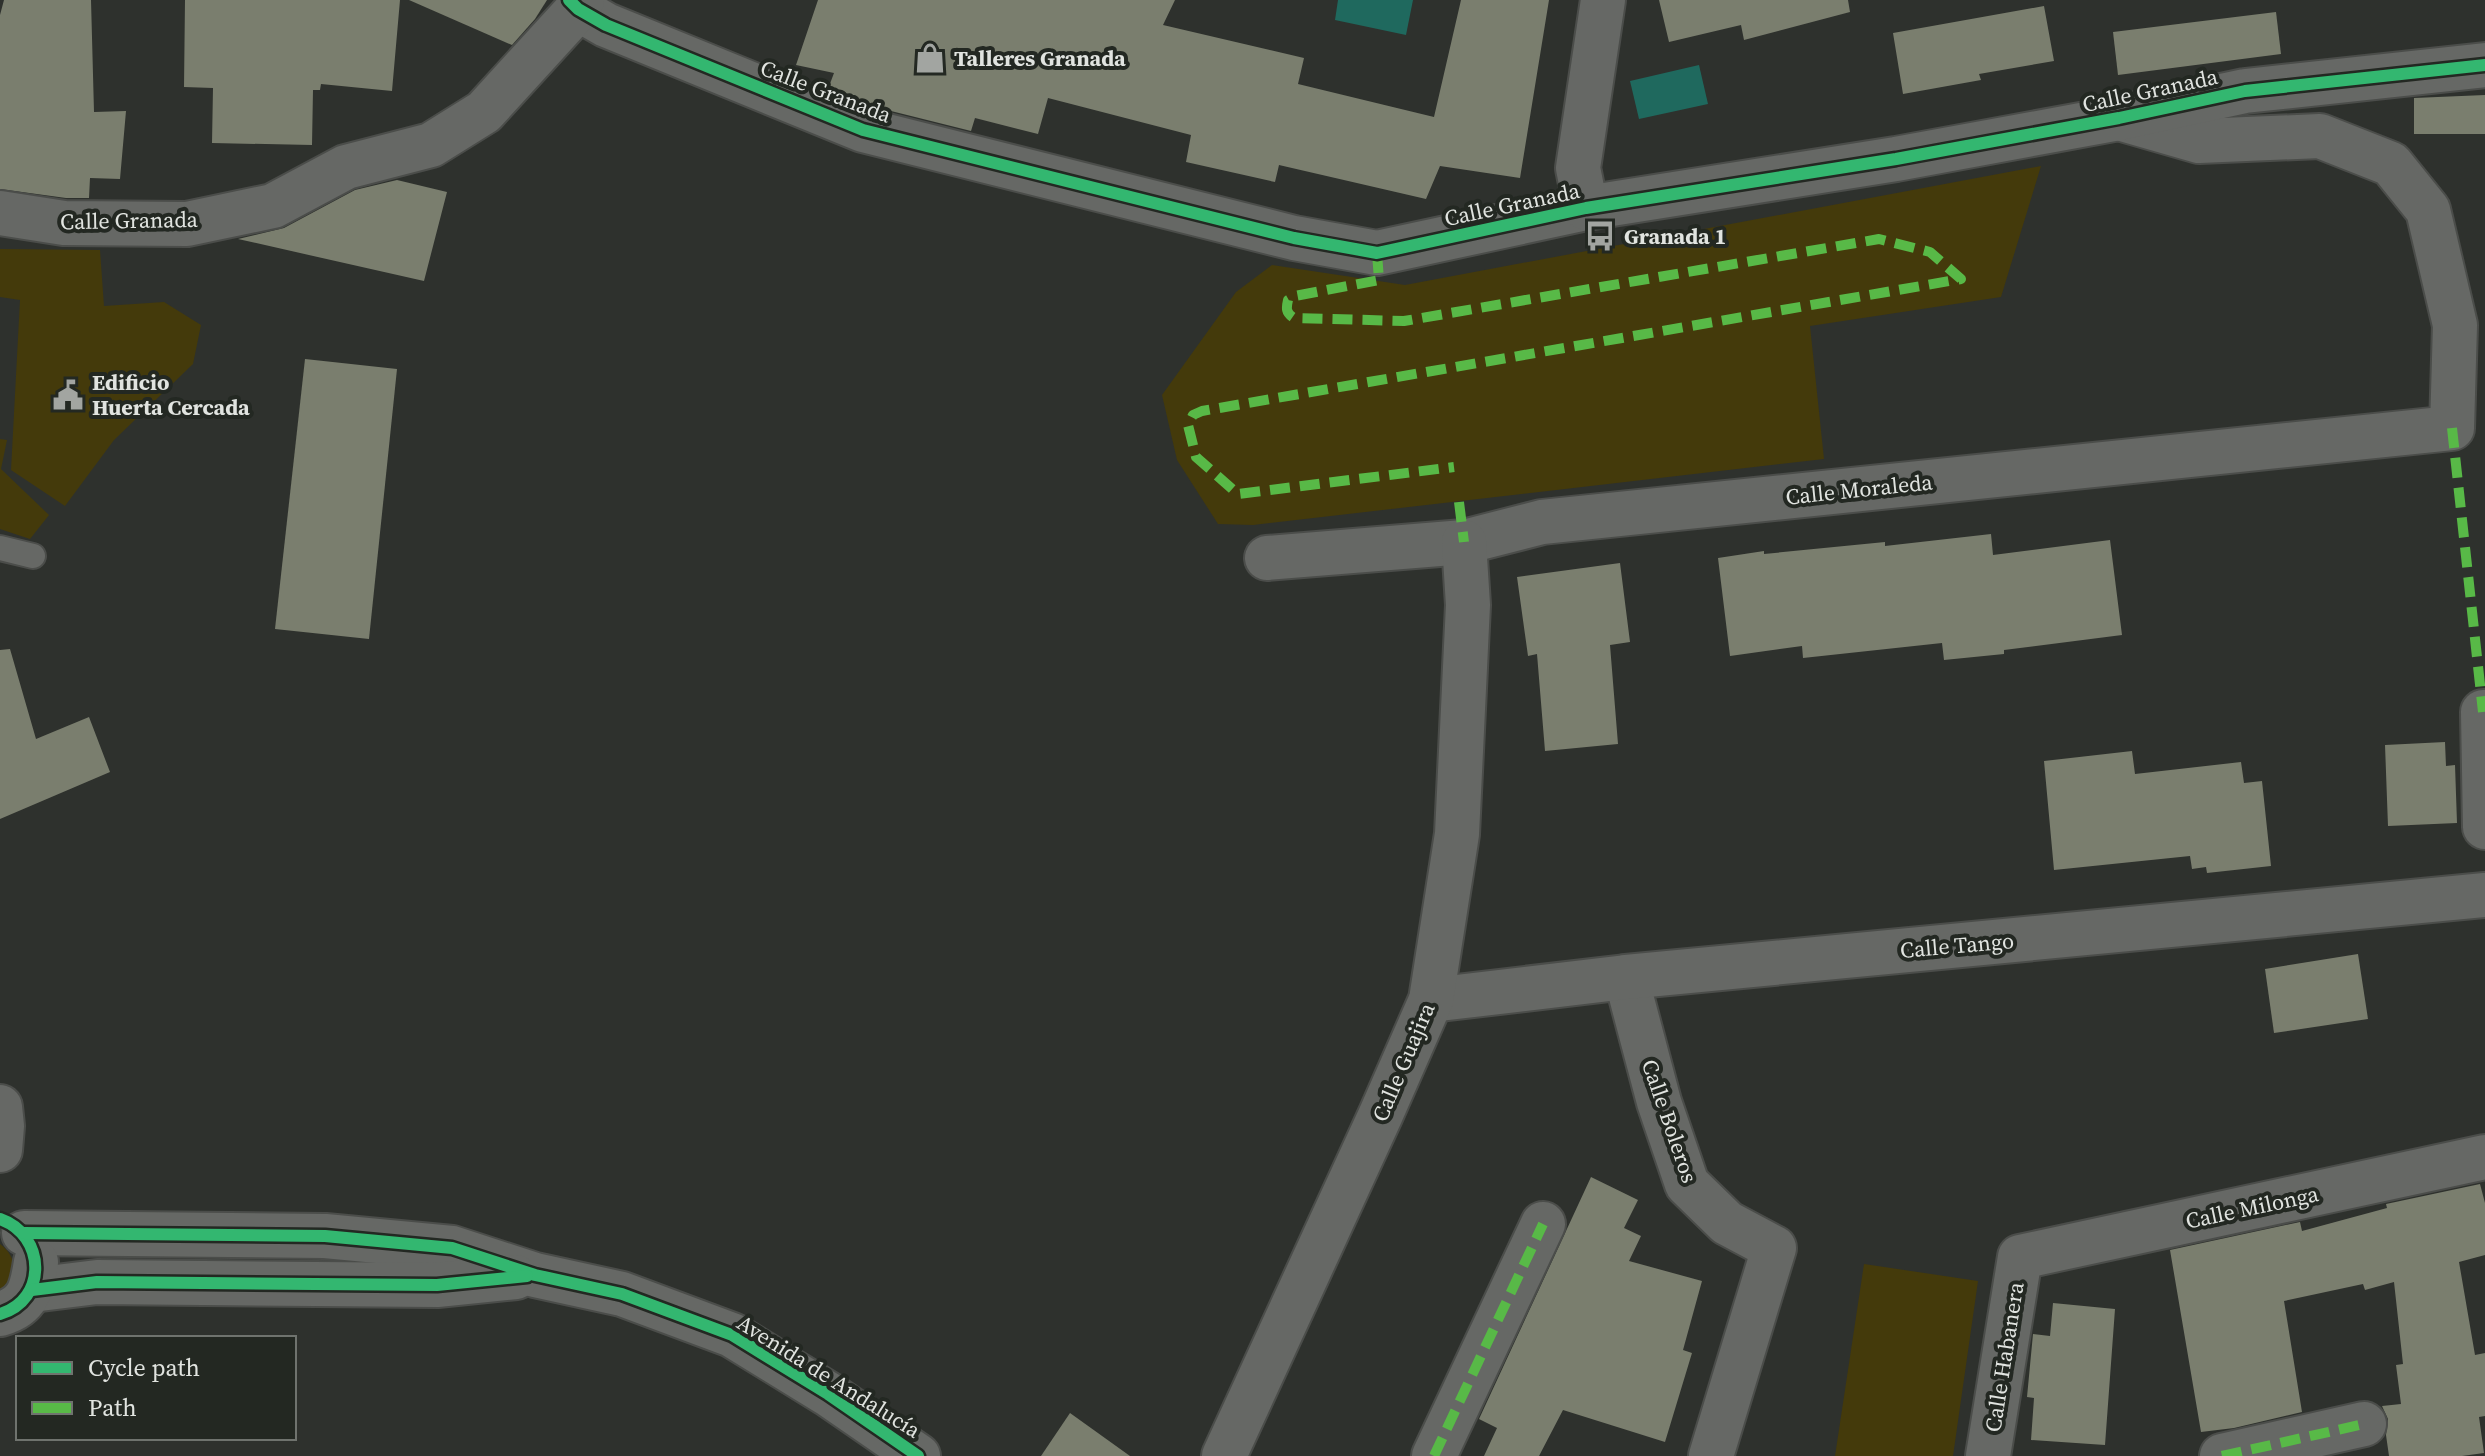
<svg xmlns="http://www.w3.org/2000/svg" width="2485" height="1456" font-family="'Source Serif 4',serif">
<rect width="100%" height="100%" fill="#2e312d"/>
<g fill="#443a0b">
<path d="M 2041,166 L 2001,297 L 1810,326 L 1824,459 L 1253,525 L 1218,524 L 1177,460 L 1162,395 L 1236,292 L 1272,265 L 1405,285 Z"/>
<path d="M 0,249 L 100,250 L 104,306 L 164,302 L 201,325 L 193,364 L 114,440 L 65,506 L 11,470 L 20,300 L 0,297 Z"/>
<path d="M 0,439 L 7,440 L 1,469 L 49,515 L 30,539 L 0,529 Z"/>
<path d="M 0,1244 C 18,1257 18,1278 0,1292 Z"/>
<path d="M 1864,1264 L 1978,1281 L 1953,1456 L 1835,1456 Z"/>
</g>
<g fill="#1f695e">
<path d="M 1338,0 L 1413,0 L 1406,35 L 1335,20 Z"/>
<path d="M 1699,65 L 1708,104 L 1639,119 L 1630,81 Z"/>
</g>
<g fill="#7a7e6e">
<path d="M 4,0 L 91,0 L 94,112 L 126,111 L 120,179 L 90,178 L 89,198 L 66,198 L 0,189 L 0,15 Z"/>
<path d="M 185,0 L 400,0 L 392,91 L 321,84 L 320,90 L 313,90 L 312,145 L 212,143 L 213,88 L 184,87 Z"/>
<path d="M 409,0 L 547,0 L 535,19 L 512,45 Z"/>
<path d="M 818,0 L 1175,0 L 1163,25 L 1304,58 L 1298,84 L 1434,117 L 1461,0 L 1549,0 L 1520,178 L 1440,166 L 1426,199 L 1279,165 L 1275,182 L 1186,162 L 1191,135 L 1048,98 L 1038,134 L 975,118 L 971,131 L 871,106 L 828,89 L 834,73 L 796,65 Z"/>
<path d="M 1659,0 L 1848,0 L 1850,12 L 1744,40 L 1741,25 L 1669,42 Z"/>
<path d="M 2044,6 L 2054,61 L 1979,74 L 1981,80 L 1903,94 L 1893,33 Z"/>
<path d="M 2276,12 L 2281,54 L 2118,75 L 2113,32 Z"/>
<path d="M 2485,95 L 2485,134 L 2414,134 L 2414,98 Z"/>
<path d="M 397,180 L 447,192 L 424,281 L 238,239 L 284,228 L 355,190 Z"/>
<path d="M 305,359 L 397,369 L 369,639 L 275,629 Z"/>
<path d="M 1991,534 L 1993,555 L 2110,540 L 2122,635 L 2004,650 L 2004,654 L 1944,660 L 1942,643 L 1803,658 L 1802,646 L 1730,656 L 1718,558 L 1764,551 L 1764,554 L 1885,542 L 1885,546 Z"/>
<path d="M 1620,563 L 1630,642 L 1610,645 L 1618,744 L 1545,751 L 1537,654 L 1528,656 L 1517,577 Z"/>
<path d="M 10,649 L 36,739 L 89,717 L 110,772 L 0,819 L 0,650 Z"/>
<path d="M 2445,742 L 2446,766 L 2455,765 L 2457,823 L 2388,826 L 2385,745 Z"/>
<path d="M 2132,751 L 2135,774 L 2241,762 L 2244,783 L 2262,781 L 2271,866 L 2207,873 L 2206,867 L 2192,869 L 2190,856 L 2054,870 L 2044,761 Z"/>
<path d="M 2358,954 L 2368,1019 L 2274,1033 L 2265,969 Z"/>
<path d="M 1591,1177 L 1638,1200 L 1624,1228 L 1641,1236 L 1629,1261 L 1702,1281 L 1683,1350 L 1692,1353 L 1665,1442 L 1563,1410 L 1539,1456 L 1484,1456 L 1497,1428 L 1479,1419 Z"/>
<path d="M 2480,1184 L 2485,1203 L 2485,1255 L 2459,1262 L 2475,1355 L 2485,1353 L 2485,1416 L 2479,1417 L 2484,1453 L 2462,1456 L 2389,1456 L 2386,1435 L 2388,1419 L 2382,1406 L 2401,1404 L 2396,1365 L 2403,1364 L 2394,1282 L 2365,1290 L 2363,1284 L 2284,1301 L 2302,1412 L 2234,1428 L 2201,1432 L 2170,1250 L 2300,1222 L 2302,1231 L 2387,1208 L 2386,1204 Z"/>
<path d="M 2053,1303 L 2115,1309 L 2105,1445 L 2031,1440 L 2034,1398 L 2027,1397 L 2033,1334 L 2050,1336 Z"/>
<path d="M 1070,1413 L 1130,1456 L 1041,1456 Z"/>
</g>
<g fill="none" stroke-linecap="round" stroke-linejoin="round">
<g stroke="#4b4d4a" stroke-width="28">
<path id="service" d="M 0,548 L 33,556"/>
</g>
<g stroke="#4b4d4a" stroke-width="48">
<g id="minor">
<path d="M 1267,558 L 1464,542 L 1542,522 L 2452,428 L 2455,325 L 2428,210 L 2391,164 L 2320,136 L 2199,141 L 2119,118"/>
<path d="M 2485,712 L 2483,712 L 2485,827"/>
<path d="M 1626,977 L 1659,1102 L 1687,1184 L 1727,1223 L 1774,1248 L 1711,1456"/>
<path d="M 1431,1000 L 1626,977 L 2485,895"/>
<path d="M 1224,1456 L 1381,1114 L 1431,1000 L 1457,834 L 1468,605 L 1464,542"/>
<path d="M 1434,1456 L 1543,1224"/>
<path d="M 1988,1456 L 2020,1257 L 2485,1157"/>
<path d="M 2222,1456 L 2364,1424"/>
</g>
</g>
<g stroke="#4b4d4a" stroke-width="48">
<g id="tertiary">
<path d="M 578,9 L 606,25 L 863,130 L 1294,238 L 1377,253 L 1586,208 L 1896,159 L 2119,118 L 2245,91 L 2485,65"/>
<path d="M 1586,208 L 1578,168 L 1603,0"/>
<path d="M 0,213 L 64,223 L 187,224 L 273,206 L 346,167 L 431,145 L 484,112 L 578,9 L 582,0"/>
<path d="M 0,1107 L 2,1126 L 0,1150"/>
<path d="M 24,1233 L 325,1236 L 452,1248 L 535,1275 L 622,1294 L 732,1335 L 828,1394 L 918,1456"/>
<path d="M 32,1290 L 97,1282 L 437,1285 L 516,1277"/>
<path d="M 0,1314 C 29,1306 32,1288 36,1262"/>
</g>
</g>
<use href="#service" stroke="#666865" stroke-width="24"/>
<use href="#minor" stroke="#666865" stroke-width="44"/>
<use href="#tertiary" stroke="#666865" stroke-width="44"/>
<g stroke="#58b947" stroke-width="10" stroke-dasharray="20 10" stroke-linecap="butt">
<path d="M 1377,253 L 1379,280 L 1295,296 L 1288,300 C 1286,309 1286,313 1294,318 L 1404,321 L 1879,239 L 1930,252 L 1961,279 L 1202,411 L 1193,415 L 1188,425 L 1196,457 L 1238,494 L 1454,467"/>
<path d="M 2452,428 L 2483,712"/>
<path d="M 1459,502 L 1464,542"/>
<path d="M 1434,1456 L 1543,1224"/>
<path d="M 2222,1456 L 2364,1424"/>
</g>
<g stroke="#232822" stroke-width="17">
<g id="cycleway">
<path d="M 569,0 L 578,9 L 606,25 L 863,130 L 1294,238 L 1377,253 L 1586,208 L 1896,159 L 2119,118 L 2245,91 L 2485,65"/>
<path d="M 0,1219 C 46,1235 48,1300 0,1314"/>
<path d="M 24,1233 L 325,1236 L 452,1248 L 535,1275 L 622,1294 L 732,1335 L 828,1394 L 918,1456"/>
<path d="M 32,1290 L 97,1282 L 437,1285 L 527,1276"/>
</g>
</g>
<use href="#cycleway" stroke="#33b770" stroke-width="12"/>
</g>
<defs>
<g id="shop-bare" transform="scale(2.4)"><path d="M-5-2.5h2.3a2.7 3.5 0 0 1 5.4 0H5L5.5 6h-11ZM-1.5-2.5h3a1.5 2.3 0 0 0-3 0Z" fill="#a2a5a1" stroke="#232822" stroke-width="2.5" paint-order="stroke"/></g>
<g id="bus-bare" transform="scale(2.4)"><path d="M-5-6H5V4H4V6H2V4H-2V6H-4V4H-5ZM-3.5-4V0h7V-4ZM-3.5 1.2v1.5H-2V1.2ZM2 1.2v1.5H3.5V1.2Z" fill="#a2a5a1" stroke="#232822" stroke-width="2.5" paint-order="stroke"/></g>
<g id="civic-bare" transform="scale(2.4)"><path d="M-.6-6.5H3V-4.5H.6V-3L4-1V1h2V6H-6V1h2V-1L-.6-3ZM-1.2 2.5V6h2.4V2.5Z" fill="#a2a5a1" stroke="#232822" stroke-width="2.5" paint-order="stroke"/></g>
</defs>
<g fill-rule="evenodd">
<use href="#shop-bare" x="930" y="58"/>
<use href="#bus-bare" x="1600" y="236"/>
<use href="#civic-bare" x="68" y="395"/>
</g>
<g text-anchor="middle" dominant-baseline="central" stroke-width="8" stroke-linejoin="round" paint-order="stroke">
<g font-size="22" font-weight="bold" fill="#e1e4e0" stroke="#232822" text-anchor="start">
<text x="954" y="58">Talleres Granada</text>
<text x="1624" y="236">Granada 1</text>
<text x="92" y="382">Edificio<tspan x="92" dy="25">Huerta Cercada</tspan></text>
</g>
<g font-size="22" fill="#e1e4e0" stroke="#232822">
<text transform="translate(2150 90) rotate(-12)">Calle Granada</text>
<text transform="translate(826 91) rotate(21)">Calle Granada</text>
<text transform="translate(1512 204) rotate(-12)">Calle Granada</text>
<text transform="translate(129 220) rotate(-1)">Calle Granada</text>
<text transform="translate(1859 489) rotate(-6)">Calle Moraleda</text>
<text transform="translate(1957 945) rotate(-5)">Calle Tango</text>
<text transform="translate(1403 1062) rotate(-67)">Calle Guajira</text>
<text transform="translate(1670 1121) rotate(71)">Calle Boleros</text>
<text transform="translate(2252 1207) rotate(-12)">Calle Milonga</text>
<text transform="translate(2004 1357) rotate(-81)">Calle Habanera</text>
<text transform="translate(829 1376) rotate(32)">Avenida de Andalucía</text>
</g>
</g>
<rect x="16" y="1336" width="280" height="104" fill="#232822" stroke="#6f736e" stroke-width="2"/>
<rect x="32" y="1362" width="40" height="12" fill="#33b770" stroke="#6f736e" stroke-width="2"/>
<text x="88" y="1376" font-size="24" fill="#e1e4e0">Cycle path</text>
<rect x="32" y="1402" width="40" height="12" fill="#58b947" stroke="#6f736e" stroke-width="2"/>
<text x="88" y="1416" font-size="24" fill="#e1e4e0">Path</text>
</svg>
